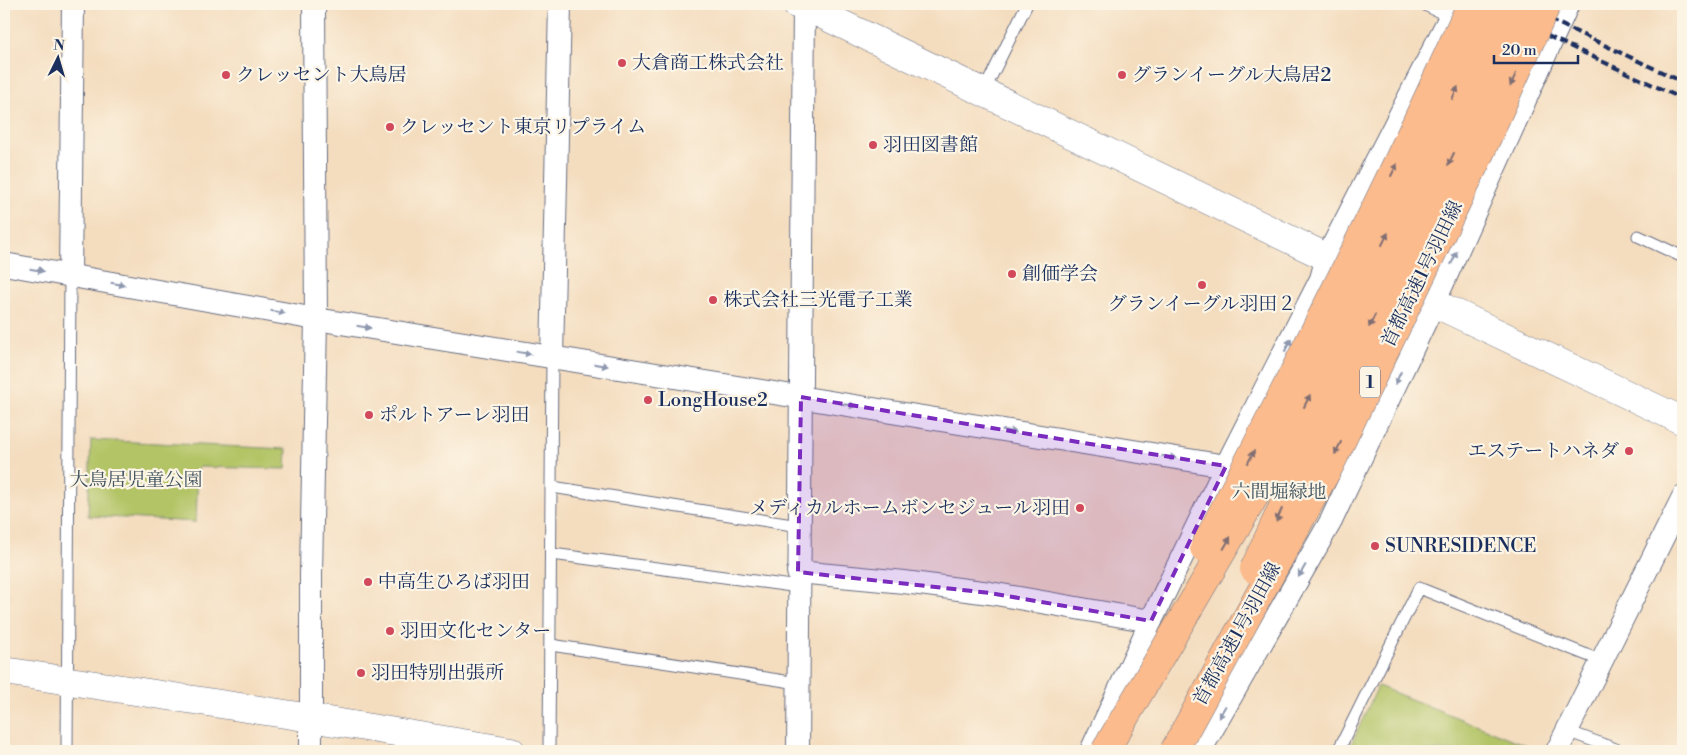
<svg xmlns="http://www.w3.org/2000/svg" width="1687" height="755" font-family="'Libre Bodoni','Noto Serif JP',serif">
<rect width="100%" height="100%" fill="#fcf5e5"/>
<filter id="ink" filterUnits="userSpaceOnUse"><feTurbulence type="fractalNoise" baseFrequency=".02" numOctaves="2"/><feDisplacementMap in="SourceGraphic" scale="10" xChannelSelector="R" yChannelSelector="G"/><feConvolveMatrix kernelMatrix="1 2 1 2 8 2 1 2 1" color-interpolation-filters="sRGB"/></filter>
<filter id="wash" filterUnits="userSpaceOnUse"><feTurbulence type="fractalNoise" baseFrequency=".0096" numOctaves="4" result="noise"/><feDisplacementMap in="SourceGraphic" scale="20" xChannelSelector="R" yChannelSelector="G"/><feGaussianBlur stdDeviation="1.12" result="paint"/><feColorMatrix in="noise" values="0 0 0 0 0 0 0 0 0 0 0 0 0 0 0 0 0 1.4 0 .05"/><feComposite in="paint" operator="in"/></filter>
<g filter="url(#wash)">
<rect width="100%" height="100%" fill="#f4ddbf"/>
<g fill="#b3c466" stroke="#677a62">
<path d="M 91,440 L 287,449 L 286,469 L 198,467 L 196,522 L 88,516 Z"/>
<path d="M 1378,686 L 1541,751 L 1348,751 Z"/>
</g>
</g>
<g filter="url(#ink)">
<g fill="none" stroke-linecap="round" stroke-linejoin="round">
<g stroke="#676c80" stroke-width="13">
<g id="service">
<path d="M 1423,4 L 1450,17"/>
<path d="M 984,91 L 1027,4"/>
<path d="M 1638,236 L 1683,257"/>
<path d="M 552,487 L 799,526"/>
<path d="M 552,554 L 799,587"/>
<path d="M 551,645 L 798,683"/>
<path d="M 1567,731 L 1621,751"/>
<path d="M 67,751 L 70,276"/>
<path d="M 549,751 L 552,357"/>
<path d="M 1338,751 L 1419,588 L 1602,661"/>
</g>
</g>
<g stroke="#676c80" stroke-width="24">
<g id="minor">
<path d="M 4,264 L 316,319 L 1226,466"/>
<path d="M 70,276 L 73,4"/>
<path d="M 552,357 L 560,4"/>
<path d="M 798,572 L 904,582 L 990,593 L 1151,621"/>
<path d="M 311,751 L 311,574 L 316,319 L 314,4"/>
<path d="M 798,751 L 804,4"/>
<path d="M 1091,751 L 1151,621 L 1226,466 L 1321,279 L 1327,257 L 1450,17"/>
<path d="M 1200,751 L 1331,521 L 1434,303 L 1568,4"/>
<path d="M 1557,751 L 1683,497"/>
</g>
</g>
<g stroke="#676c80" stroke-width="29">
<g id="tertiary">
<path d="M 796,4 L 804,6 L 1316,252 L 1434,303 L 1683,421"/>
<path d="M 4,671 L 292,715 L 511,751"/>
</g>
</g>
<use href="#service" stroke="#fff" stroke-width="11"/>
<use href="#minor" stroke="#fff" stroke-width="22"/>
<use href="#tertiary" stroke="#fff" stroke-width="28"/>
<g stroke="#1b2f5e" stroke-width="4" stroke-dasharray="8 4" stroke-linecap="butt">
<path d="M 1483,4 L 1552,38 L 1683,99"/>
<path d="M 1517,4 L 1683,82"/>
</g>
<g stroke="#676c80" stroke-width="29" stroke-linecap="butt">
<g id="motorway-bridge">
<path d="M 1204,548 C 1297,368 1388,188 1471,4"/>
<path d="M 1254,569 L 1310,448 L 1456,148 L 1522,4"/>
<path d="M 1105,751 L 1290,436 L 1437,132 L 1496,4"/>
<path d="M 1174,751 L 1331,463 L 1478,158 L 1547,4"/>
</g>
</g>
<use href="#motorway-bridge" stroke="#fbbb8c" stroke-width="28"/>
</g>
<defs><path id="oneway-solid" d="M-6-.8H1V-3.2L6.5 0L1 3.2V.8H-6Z" transform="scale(1.25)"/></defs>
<g fill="#806e73">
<use href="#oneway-solid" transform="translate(1513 80) rotate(114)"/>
<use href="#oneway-solid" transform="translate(1455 93) rotate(-65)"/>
<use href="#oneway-solid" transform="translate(1451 159) rotate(116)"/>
<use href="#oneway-solid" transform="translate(1394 170) rotate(-64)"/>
<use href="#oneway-solid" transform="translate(1385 239) rotate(-64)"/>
<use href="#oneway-solid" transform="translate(1372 321) rotate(116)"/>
<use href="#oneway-solid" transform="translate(1307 401) rotate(-64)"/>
<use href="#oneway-solid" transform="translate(1338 448) rotate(116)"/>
<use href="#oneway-solid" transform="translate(1251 457) rotate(-63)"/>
<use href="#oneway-solid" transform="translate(1279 515) rotate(115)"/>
<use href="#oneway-solid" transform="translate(1227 543) rotate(-60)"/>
</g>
<g fill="#8d97ae">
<use href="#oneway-solid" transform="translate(1454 258) rotate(-66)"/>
<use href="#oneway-solid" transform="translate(37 270) rotate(10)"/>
<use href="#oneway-solid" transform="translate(118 284) rotate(10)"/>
<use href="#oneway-solid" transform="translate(278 312) rotate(10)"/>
<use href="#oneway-solid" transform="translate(364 327) rotate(9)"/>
<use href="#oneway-solid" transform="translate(1288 345) rotate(-63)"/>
<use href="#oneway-solid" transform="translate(524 353) rotate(9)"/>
<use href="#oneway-solid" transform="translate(601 365) rotate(9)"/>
<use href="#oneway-solid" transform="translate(1398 378) rotate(115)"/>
<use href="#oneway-solid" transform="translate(849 405) rotate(9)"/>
<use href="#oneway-solid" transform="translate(1009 431) rotate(9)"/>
<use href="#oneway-solid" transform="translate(1169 457) rotate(9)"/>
<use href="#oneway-solid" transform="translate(1302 571) rotate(120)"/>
<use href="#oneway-solid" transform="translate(1222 712) rotate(120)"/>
</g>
</g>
<path fill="#7b2cbf" fill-opacity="0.2" stroke="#7b2cbf" stroke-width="4" stroke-dasharray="10 6" stroke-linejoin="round" d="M 801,397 L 1226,466 L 1151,621 L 990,593 L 798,572 Z"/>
<g fill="#d1495b" stroke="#fcf5e5" stroke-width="2">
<circle cx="622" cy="63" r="5"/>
<circle cx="226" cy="75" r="5"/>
<circle cx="1122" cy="75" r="5"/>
<circle cx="390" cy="127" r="5"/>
<circle cx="873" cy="145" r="5"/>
<circle cx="1012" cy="274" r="5"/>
<circle cx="1202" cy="285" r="5"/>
<circle cx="713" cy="300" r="5"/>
<circle cx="648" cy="400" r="5"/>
<circle cx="369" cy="415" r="5"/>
<circle cx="1629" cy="451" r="5"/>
<circle cx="1080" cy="508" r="5"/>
<circle cx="1375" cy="546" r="5"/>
<circle cx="368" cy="582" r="5"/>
<circle cx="390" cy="631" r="5"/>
<circle cx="361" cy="673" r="5"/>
</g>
<g text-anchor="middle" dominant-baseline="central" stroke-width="4.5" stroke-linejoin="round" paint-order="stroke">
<rect fill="#fcf5e5" stroke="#5e6a86" stroke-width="1" x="1360" y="366.5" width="20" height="31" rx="4"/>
<g font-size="18" font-weight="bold" fill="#1b2f5e">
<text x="1370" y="382">1</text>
</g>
<g font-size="19" fill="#1b2f5e" stroke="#fcf5e5" text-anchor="start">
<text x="632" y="63">大倉商工株式会社</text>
<text x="236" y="75">クレッセント大鳥居</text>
<text x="1132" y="75">グランイーグル大鳥居2</text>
<text x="400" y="127">クレッセント東京リプライム</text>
<text x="883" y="145">羽田図書館</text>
<text x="1022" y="274">創価学会</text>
<text x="723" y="300">株式会社三光電子工業</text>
<text x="1202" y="304" text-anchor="middle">グランイーグル羽田２</text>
<text x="658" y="400">LongHouse2</text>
<text x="379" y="415">ポルトアーレ羽田</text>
<text x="1619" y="451" text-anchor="end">エステートハネダ</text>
<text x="1070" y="508" text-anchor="end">メディカルホームボンセジュール羽田</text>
<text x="1385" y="546">SUNRESIDENCE</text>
<text x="378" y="582">中高生ひろば羽田</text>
<text x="400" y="631">羽田文化センター</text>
<text x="371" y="673">羽田特別出張所</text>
</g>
<g font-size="19" fill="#1b2f5e" stroke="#fcf5e5">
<text transform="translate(1422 274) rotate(-64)">首都高速1号羽田線</text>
<text transform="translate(1237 634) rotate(-61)">首都高速1号羽田線</text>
</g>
<g font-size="19" fill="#415460" stroke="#fcf5e5">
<text x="136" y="480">大鳥居児童公園</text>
<text x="1279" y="492">六間堀緑地</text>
</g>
</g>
<rect width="1687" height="755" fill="none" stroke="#fcf5e5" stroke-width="20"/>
<g transform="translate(58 58) rotate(5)" stroke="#fcf5e5" stroke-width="4" paint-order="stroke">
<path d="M0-4L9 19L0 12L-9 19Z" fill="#1b2f5e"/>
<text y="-8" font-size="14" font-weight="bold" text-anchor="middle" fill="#1b2f5e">N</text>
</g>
<path d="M1494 55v8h84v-8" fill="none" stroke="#1b2f5e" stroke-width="2.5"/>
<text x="1502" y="55" font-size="15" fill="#1b2f5e" stroke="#fcf5e5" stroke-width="4" paint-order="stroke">20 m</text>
</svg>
